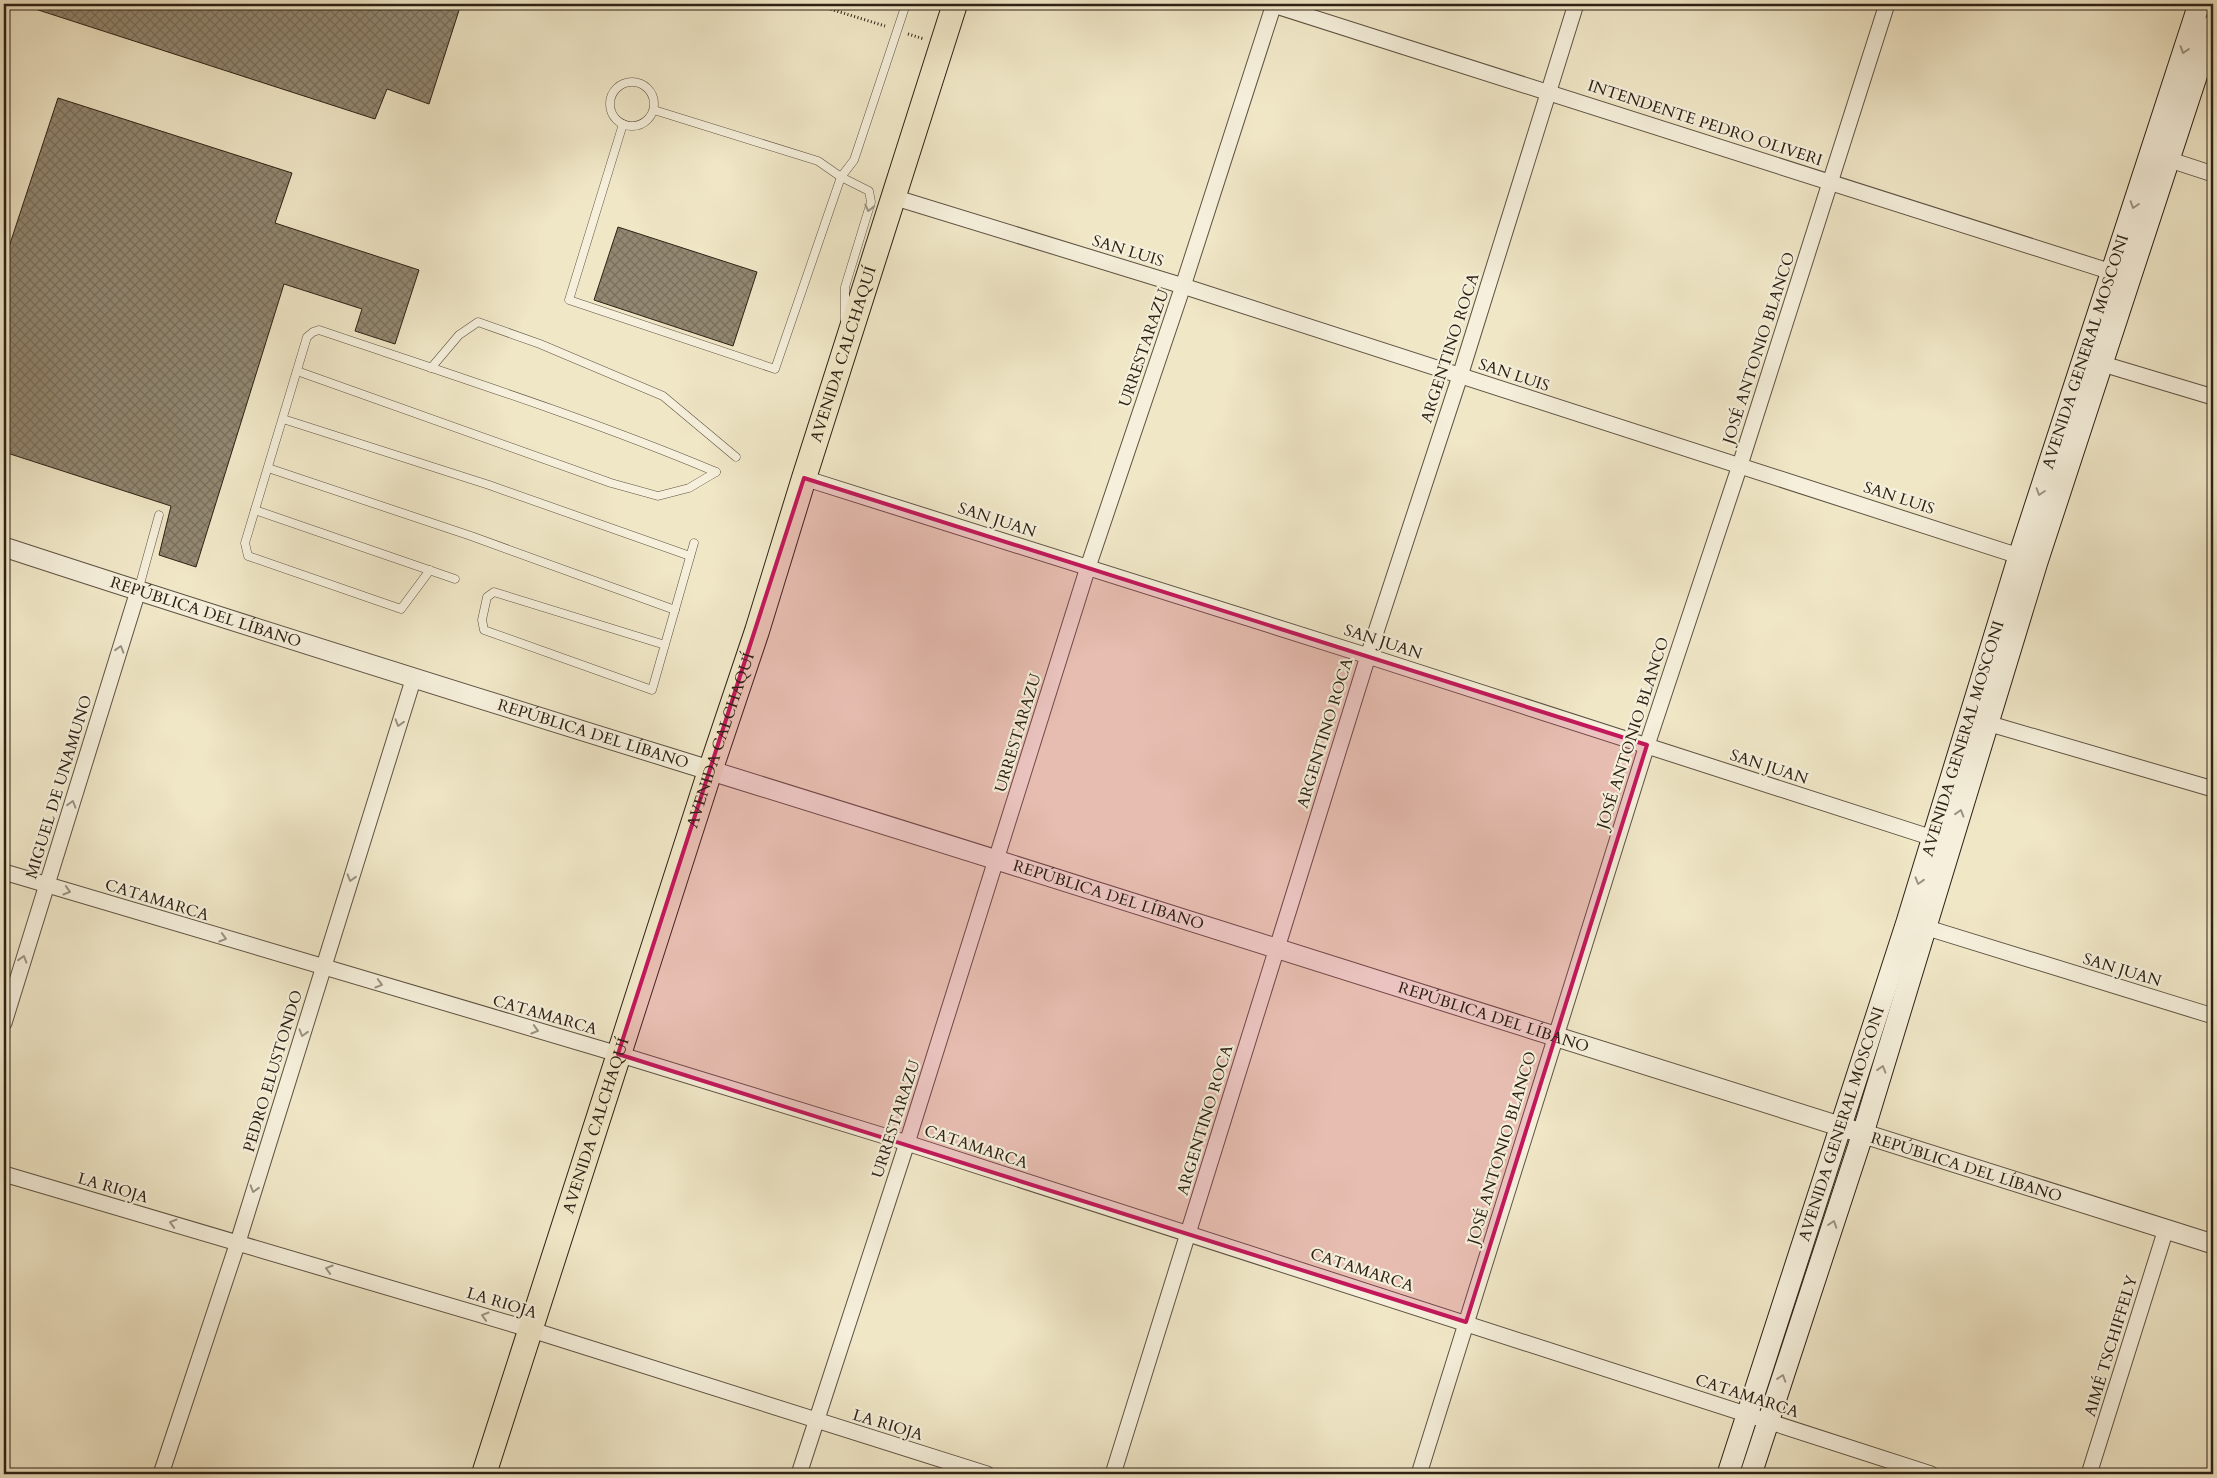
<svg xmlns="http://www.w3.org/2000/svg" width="2217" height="1478" font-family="Cardo,serif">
<defs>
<pattern id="building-cross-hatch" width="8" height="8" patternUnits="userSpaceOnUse" patternTransform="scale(1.25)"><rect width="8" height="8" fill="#928872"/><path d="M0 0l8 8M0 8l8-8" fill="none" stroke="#786f5c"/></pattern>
</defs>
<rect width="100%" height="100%" fill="#f0e7c7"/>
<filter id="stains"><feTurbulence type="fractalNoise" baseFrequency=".004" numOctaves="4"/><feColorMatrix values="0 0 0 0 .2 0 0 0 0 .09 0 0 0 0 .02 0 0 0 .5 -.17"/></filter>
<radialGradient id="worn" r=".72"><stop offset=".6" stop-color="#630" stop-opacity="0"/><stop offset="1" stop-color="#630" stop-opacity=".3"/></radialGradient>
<g fill="url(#building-cross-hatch)" stroke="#2d2115">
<path d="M 29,4 L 461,4 L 429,104 L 387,89 L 375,119 L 29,7 Z"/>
<path d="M 58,98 L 292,173 L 275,223 L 419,270 L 395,344 L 355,331 L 362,309 L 284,284 L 196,567 L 159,555 L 171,506 L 4,452 L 4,262 Z"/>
<path d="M 618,227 L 757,272 L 733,346 L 594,300 Z"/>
</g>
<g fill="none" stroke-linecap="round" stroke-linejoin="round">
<g stroke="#5e5242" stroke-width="9">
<g id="service">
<circle cx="632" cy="104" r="22"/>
<path d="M 654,110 L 818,161 L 841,177 L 869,191 L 871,202 L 845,287 L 845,320"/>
<path d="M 623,124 L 569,300 L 775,369 L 841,177 L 854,160 L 906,4"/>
<path d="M 431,368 L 459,335 L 478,322 L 540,344 L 663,396 L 736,457"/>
<path d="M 297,371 L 611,483 L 658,496 L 689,488 L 716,472"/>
<path d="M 283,419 L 489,485 L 690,556"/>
<path d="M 268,468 L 471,536 L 675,610"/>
<path d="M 255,510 L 455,579"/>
<path d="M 430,570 L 401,609 L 248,556 L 245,543 L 307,337 L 313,332 L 319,330 C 452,375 587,418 716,472"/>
<path d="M 138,591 L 159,515"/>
<path d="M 665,645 L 494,592 L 487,597 L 482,620 L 484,630 L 652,690 L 694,543"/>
</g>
</g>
<g stroke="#5e5242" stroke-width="17">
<g id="minor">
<path d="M 1270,4 L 2121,275"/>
<path d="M 2161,157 L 2213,174"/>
<path d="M 893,197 L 1183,286 L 2028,559"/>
<path d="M 2093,361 L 2213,397"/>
<path d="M 804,478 L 1368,656 L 1942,841"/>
<path d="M 1980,721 L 2213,789"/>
<path d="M 4,872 L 618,1054 L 907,1143 L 1931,1474"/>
<path d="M 1918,925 L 2213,1016"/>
<path d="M 4,1023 L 138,591"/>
<path d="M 4,1174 L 532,1330 L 987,1474"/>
<path d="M 161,1474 L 238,1242 L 414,677"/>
<path d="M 799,1474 L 907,1143 L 1088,567 L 1183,286 L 1274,4"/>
<path d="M 1113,1474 L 1368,656 L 1460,376 L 1576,4"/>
<path d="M 1419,1474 L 1647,745 L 1740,465 L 1887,4"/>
<path d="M 2089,1474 L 2166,1229"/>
</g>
</g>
<g stroke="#5e5242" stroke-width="21">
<g id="tertiary">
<path id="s1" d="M 4,547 C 336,656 670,757 1003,862 C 1407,988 1809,1120 2213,1244"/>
</g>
</g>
<g stroke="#2d2115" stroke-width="23">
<g id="secondary">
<path id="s2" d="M 1728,1474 L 1907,922 L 2019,556 L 2199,4"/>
<path d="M 1751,1474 L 1863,1133 L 2037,562 L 2213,25"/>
</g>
</g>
<g stroke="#2d2115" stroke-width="26">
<g id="primary">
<path id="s3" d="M 484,1474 L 710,771 L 757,631 L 804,478 L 955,4"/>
</g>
</g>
<g stroke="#2d2115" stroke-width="3" stroke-dasharray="1 2.5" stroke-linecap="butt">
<path d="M 814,4 L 885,26"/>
<path d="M 908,34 L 924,39"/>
</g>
<use href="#service" stroke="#f5efdb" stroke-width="8"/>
<use href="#minor" stroke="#f5efdb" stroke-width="15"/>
<use href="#tertiary" stroke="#f5efdb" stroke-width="19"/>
<use href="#secondary" stroke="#f5efdb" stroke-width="21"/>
<use href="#primary" stroke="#f0e7c7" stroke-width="24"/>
</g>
<defs><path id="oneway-chevron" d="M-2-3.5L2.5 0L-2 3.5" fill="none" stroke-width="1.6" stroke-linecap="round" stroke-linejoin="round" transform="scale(1.25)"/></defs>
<g stroke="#9b9282">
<use href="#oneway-chevron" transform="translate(2184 50) rotate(108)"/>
<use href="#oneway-chevron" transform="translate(2134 205) rotate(108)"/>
<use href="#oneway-chevron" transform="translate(869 208) rotate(104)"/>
<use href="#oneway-chevron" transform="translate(2040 492) rotate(108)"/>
<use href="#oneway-chevron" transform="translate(120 649) rotate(-73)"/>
<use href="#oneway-chevron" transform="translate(399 723) rotate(107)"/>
<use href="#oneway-chevron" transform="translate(72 804) rotate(-73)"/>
<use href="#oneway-chevron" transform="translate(1960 813) rotate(-73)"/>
<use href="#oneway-chevron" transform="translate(351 878) rotate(107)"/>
<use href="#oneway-chevron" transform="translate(1919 881) rotate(107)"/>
<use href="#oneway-chevron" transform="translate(67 891) rotate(17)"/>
<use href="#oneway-chevron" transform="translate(223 938) rotate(17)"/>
<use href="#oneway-chevron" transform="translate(23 959) rotate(-73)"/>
<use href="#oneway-chevron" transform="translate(379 984) rotate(16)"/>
<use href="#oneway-chevron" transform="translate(535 1030) rotate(16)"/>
<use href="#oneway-chevron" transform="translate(303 1033) rotate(107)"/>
<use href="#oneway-chevron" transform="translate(1882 1069) rotate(-73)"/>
<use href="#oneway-chevron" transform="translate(254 1189) rotate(107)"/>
<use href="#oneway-chevron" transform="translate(173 1223) rotate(-164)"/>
<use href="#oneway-chevron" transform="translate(1833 1224) rotate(-72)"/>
<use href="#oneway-chevron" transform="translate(329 1269) rotate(-163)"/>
<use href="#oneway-chevron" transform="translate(485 1316) rotate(-163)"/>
<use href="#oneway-chevron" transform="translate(1782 1378) rotate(-72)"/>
</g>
<path fill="#c2185b" fill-opacity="0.2" stroke="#c2185b" stroke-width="4" stroke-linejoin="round" d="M 804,478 L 1647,745 L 1466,1322 L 618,1054 Z"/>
<g text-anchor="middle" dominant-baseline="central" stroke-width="4.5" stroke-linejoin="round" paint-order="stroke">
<g font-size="16" fill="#2d2115" stroke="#f5efdb">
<text transform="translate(1705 123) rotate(18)">INTENDENTE PEDRO OLIVERI</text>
<text transform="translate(1128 251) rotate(17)">SAN LUIS</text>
<text transform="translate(1144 348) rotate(-71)">URRESTARAZU</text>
<text transform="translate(1450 348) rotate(-72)">ARGENTINO ROCA</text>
<text transform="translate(1759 348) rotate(-72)">JOSÉ ANTONIO BLANCO</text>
<text stroke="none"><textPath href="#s2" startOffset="1178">AVENIDA GENERAL MOSCONI</textPath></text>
<text stroke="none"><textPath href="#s3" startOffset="1176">AVENIDA CALCHAQUÍ</textPath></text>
<text transform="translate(1514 375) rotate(18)">SAN LUIS</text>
<text transform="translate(1899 498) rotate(18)">SAN LUIS</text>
<text transform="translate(997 520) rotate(18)">SAN JUAN</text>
<text stroke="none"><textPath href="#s1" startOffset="212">REPÚBLICA DEL LÍBANO</textPath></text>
<text transform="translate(1383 642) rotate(18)">SAN JUAN</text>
<text transform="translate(1018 733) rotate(-73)">URRESTARAZU</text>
<text transform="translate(1325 733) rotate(-73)">ARGENTINO ROCA</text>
<text transform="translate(1633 733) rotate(-72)">JOSÉ ANTONIO BLANCO</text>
<text stroke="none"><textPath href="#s1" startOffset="618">REPÚBLICA DEL LÍBANO</textPath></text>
<text stroke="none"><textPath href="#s3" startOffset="771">AVENIDA CALCHAQUÍ</textPath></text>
<text stroke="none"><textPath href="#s2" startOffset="772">AVENIDA GENERAL MOSCONI</textPath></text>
<text transform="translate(1769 767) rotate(18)">SAN JUAN</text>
<text transform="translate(59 787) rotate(-73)">MIGUEL DE UNAMUNO</text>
<text stroke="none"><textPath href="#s1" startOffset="1158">REPÚBLICA DEL LÍBANO</textPath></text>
<text transform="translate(157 900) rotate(17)">CATAMARCA</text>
<text transform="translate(2122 970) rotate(17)">SAN JUAN</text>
<text transform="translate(545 1015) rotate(16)">CATAMARCA</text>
<text stroke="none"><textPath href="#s1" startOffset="1562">REPÚBLICA DEL LÍBANO</textPath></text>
<text transform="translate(273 1071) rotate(-73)">PEDRO ELUSTONDO</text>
<text transform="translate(896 1119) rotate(-72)">URRESTARAZU</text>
<text transform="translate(1205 1120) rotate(-73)">ARGENTINO ROCA</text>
<text stroke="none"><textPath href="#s3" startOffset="366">AVENIDA CALCHAQUÍ</textPath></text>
<text stroke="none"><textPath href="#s2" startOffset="368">AVENIDA GENERAL MOSCONI</textPath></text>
<text transform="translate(976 1147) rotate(18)">CATAMARCA</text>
<text transform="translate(1502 1148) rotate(-73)">JOSÉ ANTONIO BLANCO</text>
<text stroke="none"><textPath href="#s1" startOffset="2058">REPÚBLICA DEL LÍBANO</textPath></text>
<text transform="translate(113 1188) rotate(16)">LA RIOJA</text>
<text transform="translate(1362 1270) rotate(18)">CATAMARCA</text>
<text transform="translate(502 1303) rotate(17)">LA RIOJA</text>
<text transform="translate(2111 1346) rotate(-73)">AIMÉ TSCHIFFELY</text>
<text transform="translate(1747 1396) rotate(18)">CATAMARCA</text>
<text transform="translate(888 1425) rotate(17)">LA RIOJA</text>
</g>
</g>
<rect width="2217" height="1478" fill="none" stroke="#f0e7c7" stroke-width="20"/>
<rect x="5" y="5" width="2207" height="1468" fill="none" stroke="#2d2115" stroke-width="2.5"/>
<rect x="10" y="10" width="2197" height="1458" fill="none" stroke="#2d2115"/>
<rect width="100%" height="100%" filter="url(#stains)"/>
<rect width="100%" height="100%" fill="url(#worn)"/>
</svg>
